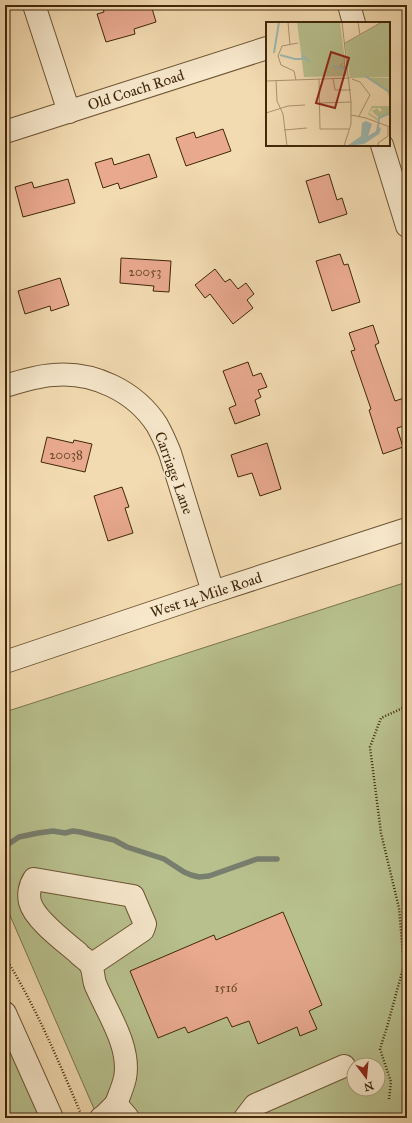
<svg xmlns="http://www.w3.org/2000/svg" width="412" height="1123" font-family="'IM FELL Great Primer',serif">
<rect width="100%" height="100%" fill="#f3dbb1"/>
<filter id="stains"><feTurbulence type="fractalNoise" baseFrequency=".005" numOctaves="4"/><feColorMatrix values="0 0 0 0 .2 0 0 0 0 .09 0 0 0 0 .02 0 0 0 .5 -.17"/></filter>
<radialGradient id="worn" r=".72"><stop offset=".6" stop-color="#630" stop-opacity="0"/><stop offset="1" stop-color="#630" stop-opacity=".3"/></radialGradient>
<g fill="#b8c18e" stroke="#7c744c" fill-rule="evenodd">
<path d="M 407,582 L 407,1118 L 98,1118 L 5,904 L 5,712 ZM 354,1065 L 378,1065 L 378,1089 L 354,1089 Z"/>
<path d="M 5,1026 L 45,1118 L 5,1118 Z"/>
</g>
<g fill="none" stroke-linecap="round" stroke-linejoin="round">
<path stroke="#787f6f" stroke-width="5.5" d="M 10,843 L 19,837 L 38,833 L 53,831 L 65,833 L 73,831 L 80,832 L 114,840 L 127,847 L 164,859 L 184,872 L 191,875 L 199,877 L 209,876 L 257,859 L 277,859"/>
</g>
<g fill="#e9a98f" stroke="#40270a">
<path d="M 102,5 L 151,5 L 156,22 L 134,29 L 135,34 L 106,42 L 97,14 L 104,12 Z"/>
<path d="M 223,129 L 231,151 L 186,166 L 176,138 L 194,132 L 196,138 Z"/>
<path d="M 149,154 L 157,177 L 120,189 L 118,183 L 103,188 L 95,163 L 112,158 L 114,165 Z"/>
<path d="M 329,174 L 337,200 L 342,198 L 347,214 L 319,223 L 306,181 Z"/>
<path d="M 68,179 L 75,203 L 23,217 L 15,187 L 32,182 L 34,188 Z"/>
<path d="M 340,254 L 344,265 L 348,264 L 360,302 L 332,311 L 316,261 Z"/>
<path d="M 121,258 L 171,261 L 169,292 L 153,291 L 154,286 L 120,283 Z"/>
<path d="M 215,269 L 225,282 L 230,279 L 238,289 L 246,283 L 254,294 L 247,300 L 253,308 L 233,324 L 210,294 L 205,298 L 195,285 Z"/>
<path d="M 60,278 L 69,305 L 51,311 L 50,306 L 25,314 L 18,291 Z"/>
<path d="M 373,325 L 379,343 L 375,345 L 395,401 L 407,397 L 407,425 L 397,428 L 403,447 L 383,454 L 369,410 L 371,409 L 351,351 L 355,350 L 349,333 Z"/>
<path d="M 248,362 L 253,376 L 261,373 L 267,387 L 258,390 L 261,397 L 255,400 L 260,415 L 235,424 L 229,408 L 236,405 L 223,371 Z"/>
<path d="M 47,437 L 73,443 L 74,440 L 92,444 L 85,472 L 41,462 Z"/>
<path d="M 267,443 L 281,489 L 260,496 L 252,473 L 238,477 L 231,455 Z"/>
<path d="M 122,487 L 129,507 L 125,508 L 133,533 L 108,541 L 94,496 Z"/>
<path d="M 283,912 L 322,1005 L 309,1011 L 317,1029 L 300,1036 L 297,1027 L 258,1044 L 249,1021 L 232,1027 L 227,1017 L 188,1033 L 185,1027 L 158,1038 L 130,971 L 214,935 L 216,940 Z"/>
</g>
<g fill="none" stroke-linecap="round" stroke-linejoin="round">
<g stroke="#6d5434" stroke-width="24">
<g id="minor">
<path d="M 34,5 L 69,112"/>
<path d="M 349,5 L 354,23"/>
<path d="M 5,132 L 267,48"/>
<path d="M 382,145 L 407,226"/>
<path d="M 5,386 C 21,381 37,376 53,375 C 93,371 135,391 157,425 C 162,434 166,443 170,453 L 213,592"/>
<path d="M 5,662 L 213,592 L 407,529"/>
<path d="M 91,965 L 143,930 L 145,924 L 133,896 L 34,879 C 30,885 28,894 30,902 C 34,919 65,942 78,953 C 81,957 89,961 91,966 C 94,972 93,980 96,986 C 108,1014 131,1047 125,1078 C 123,1087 119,1096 116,1104"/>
<path d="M 5,1013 L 52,1118"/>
<path d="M 101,1118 L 105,1115 L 116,1104 L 128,1118"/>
<path d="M 245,1118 L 255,1105 L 344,1066"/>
</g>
</g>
<g stroke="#40270a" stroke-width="2.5" stroke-dasharray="1 2" stroke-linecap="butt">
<path d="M 5,957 C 36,1007 58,1060 81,1114"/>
<path d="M 389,1099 L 391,1082 L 380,1049 L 387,1027 L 404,965 L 399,908 L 381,833 L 370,747 L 381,718 L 407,706"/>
</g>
<use href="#minor" stroke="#f7e8cc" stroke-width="22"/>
</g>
<g text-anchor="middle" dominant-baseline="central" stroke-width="3" stroke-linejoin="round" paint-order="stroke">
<g font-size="13" fill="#6a482b">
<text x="145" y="272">20053</text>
<text x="66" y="455">20038</text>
<text x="226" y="988">1516</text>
</g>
<g font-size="15" fill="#40270a" stroke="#f7e8cc">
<text transform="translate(136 90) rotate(-18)">Old Coach Road</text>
<text transform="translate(174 473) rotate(70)">Carriage Lane</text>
<text transform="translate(206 595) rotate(-18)">West 14 Mile Road</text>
</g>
</g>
<g transform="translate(266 22)">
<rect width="124" height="124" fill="#f3dbb1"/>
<path d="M 31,0 L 74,0 L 81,54 L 38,55 ZM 116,0 L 124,0 L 124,55 L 84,56 L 79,21 ZM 101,56 L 124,56 L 124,76 L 121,70 ZM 106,84 L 124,84 L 124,93 L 112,95 L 106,89 L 111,86 L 114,90 L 116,88 L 114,86 L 107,86 L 103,91 L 111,96 L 112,99 L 102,92 Z" fill="#b8c18e"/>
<path d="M 100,99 L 106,102 L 102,114 L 110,109 L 111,103 L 115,107 L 113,112 L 98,122 L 81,124 L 95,114 L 96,101 Z" fill="#9db9b3"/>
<path fill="none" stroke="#9db9b3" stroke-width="2" d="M 8,31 L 13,0M 14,33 L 29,37 L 36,37 L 37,34 L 44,40M 67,44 L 79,48M 99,54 L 124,70M 112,106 L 113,96 L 124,91"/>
<path fill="none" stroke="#ab936e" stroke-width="1" d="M 22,0 L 24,23M 76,0 L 85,80 L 85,102 L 78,124M 92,0 L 94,13M 79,21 L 116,0M 77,41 L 74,44 L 79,46 L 78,35M 53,57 L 54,107 L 83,107M 67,57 L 69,68 L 85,68M 86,57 L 94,60 L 104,73 L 93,94M 10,58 L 11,79 L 17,92 L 21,124M 30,58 L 28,49 L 15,43 L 12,34 L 16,24 L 32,21M 0,59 L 84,56M 53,81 L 85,80M 0,91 L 22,84 L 39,83M 85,93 L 100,96 L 124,105M 18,108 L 41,106M 112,124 L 112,121 L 122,114 L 122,105"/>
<path fill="#8f2418" fill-opacity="0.15" stroke="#8f2418" stroke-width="2" d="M 65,30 L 83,36 L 69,86 L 50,81 Z"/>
<rect width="124" height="124" fill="none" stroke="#40270a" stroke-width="2"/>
</g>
<rect width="412" height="1123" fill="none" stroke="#f3dbb1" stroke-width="20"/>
<rect x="6" y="6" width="400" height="1111" fill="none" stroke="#40270a" stroke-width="2"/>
<rect x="10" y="10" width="392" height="1103" fill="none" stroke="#40270a"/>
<g transform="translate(366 1077) rotate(164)"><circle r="19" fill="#f7e8cc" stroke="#ae9b7e"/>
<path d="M0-3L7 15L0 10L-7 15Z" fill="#8f2418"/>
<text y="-6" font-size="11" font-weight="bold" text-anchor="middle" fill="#40270a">N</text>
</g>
<rect width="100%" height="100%" filter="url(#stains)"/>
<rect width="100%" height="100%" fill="url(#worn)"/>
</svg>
